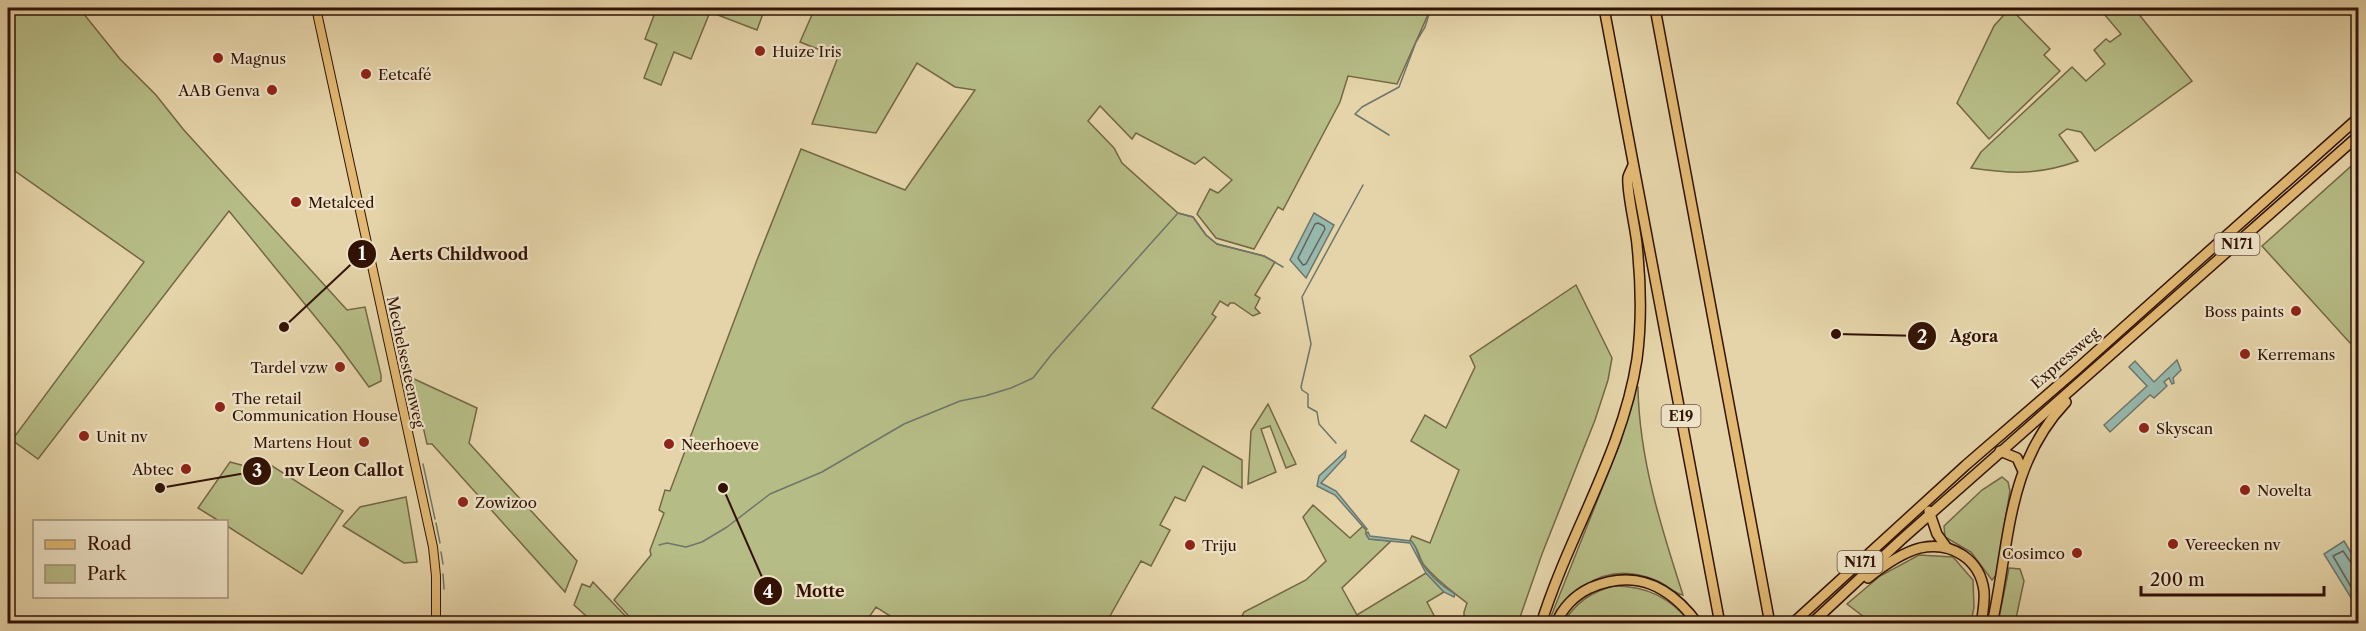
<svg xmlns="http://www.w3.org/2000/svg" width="2366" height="631" font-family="'Libre Caslon Text',serif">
<rect width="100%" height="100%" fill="#e5d4a9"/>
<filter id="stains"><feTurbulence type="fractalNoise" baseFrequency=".00333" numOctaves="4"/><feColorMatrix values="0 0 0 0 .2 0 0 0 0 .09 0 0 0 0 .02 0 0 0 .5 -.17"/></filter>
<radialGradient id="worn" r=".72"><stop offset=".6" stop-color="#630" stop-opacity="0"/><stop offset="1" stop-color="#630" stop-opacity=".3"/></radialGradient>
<g fill="#b6bc86" stroke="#746745" stroke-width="1.5">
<path d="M 8,8 L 79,8 L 120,59 L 156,95 L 183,129 L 347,310 L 365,307 L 381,375 L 381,381 L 369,387 L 339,346 L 229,211 L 38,459 L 12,440 L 144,262 L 8,166 Z"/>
<path d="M 652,8 L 765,8 L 757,30 L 710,12 L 691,59 L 674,52 L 661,85 L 644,78 L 657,44 L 645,39 L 656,10 Z"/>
<path d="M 815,8 L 1431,8 L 1397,84 L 1348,76 L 1340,102 L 1283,210 L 1278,207 L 1254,249 L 1216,238 L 1197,214 L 1210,189 L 1218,193 L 1232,180 L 1204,157 L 1195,164 L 1136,133 L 1132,139 L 1100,106 L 1088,121 L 1114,148 L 1122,163 L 1178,213 L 1193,217 L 1206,235 L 1217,244 L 1264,256 L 1275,262 L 1255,295 L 1260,298 L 1255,308 L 1260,313 L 1253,316 L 1234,303 L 1230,303 L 1228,306 L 1220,301 L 1212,314 L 1216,317 L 1152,408 L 1242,460 L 1242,488 L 1203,466 L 1185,501 L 1175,497 L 1160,525 L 1170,530 L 1151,566 L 1141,561 L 1106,623 L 901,623 L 876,607 L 865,623 L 635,623 L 614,600 L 651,555 L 650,550 L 664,513 L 659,510 L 665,490 L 670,491 L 757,260 L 801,149 L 905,190 L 975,90 L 955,87 L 917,63 L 876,133 L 812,124 L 838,57 L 800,42 Z"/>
<path d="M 2010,8 L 2050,49 L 2044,55 L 2060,71 L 1989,139 L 1957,103 L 1994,26 Z"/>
<path d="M 2099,8 L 2134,8 L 2192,81 L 2095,151 L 2081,132 L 2067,129 L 2059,135 L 2078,161 C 2039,175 2011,174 1971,168 L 1981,152 L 2072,67 L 2086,81 L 2105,64 L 2094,50 L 2106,39 L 2110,42 L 2121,34 Z"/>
<path d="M 2358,160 L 2358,335 L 2350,343 L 2262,246 Z"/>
<path d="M 1576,285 L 1612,358 L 1608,380 L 1595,420 L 1542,554 L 1518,623 L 1464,623 L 1464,612 L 1467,603 C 1451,590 1439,583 1424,565 C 1418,557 1419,547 1410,540 L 1412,536 L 1430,543 L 1459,470 L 1411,441 L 1425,415 L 1446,428 L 1475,367 L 1470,356 Z"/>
<path d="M 412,378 L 477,408 L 469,443 L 577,561 L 565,592 L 432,444 L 427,444 Z"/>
<path d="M 1636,386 L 1638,387 C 1639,458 1661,527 1683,595 C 1673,593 1665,583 1655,580 C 1608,561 1575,585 1551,623 L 1548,624 L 1621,441 Z"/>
<path d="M 1268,404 L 1296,464 L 1286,468 L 1270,426 L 1261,429 L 1276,472 L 1248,484 L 1251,431 Z"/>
<path d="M 230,462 L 245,466 L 266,462 L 343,511 L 302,574 L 227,526 L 226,522 L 219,521 L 198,508 Z"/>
<path d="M 2002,477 L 2008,482 L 2010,491 L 1996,575 L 1992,580 L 1971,552 L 1945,537 L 1944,526 L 1982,490 Z"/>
<path d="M 406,497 L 417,562 L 404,563 L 343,526 L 360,507 Z"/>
<path d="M 1313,505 L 1350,538 L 1363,526 L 1366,529 L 1366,534 L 1369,539 L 1391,541 L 1342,588 L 1357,615 L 1426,573 L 1444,592 L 1427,602 L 1438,623 L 1238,624 L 1244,612 L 1306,580 L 1326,561 L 1303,517 Z"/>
<path d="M 1919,555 L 1953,557 L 1973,580 L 1974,607 L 1971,623 L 1872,623 L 1847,604 L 1880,576 Z"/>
<path d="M 2009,568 L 2020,569 L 2024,581 L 2015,623 L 1998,623 Z"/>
<path d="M 593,582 L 632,623 L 594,623 L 574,605 L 582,584 L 590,587 Z"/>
<path d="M 1614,586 C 1648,586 1670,598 1691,623 L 1562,624 C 1576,603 1590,592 1614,586 Z"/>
</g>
<g fill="#96b8ad" stroke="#6e7669" stroke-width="1.5">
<path d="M 1314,213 L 1334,225 L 1306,278 L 1290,260 Z"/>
<path d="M 2177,360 L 2181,370 L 2173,378 L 2174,383 L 2172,384 L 2169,378 L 2164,382 L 2167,386 L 2154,398 L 2150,395 L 2110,432 L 2104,425 L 2147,386 L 2129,367 L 2135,361 L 2154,382 Z"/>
<path d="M 1346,451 L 1345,457 L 1321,483 L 1336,491 L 1367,529 L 1365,529 L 1335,495 L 1317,486 L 1319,476 Z"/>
<path d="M 1368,532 L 1370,536 L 1411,541 C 1418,547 1417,556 1422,563 C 1430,576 1442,586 1455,594 L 1454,597 L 1444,592 L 1426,573 L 1410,543 L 1369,539 L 1366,534 Z"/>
<path d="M 2344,541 L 2358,564 L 2358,598 L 2353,601 L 2324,554 Z"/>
</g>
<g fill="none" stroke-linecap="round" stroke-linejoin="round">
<g stroke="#646558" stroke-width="1.5">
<path d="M 1318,223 L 1324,226 L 1325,229 L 1306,264 L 1303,265 L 1298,258 L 1315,224 Z"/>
<path d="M 2358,566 L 2352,564 L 2343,551 L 2333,556 L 2354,592 L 2358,593"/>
</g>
<g stroke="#6e7669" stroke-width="1.5">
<path d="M 1389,135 L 1355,114 L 1362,107 L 1399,87 L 1416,42 L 1425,27 L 1431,8"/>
<path d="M 1336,443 L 1319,424 L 1317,412 L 1308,407 L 1308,394 L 1302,390 L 1301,387 L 1311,344 L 1302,297 L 1363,185"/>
<path d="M 423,464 L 435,519"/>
<path d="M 436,523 L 440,543"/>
<path d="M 659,545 L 667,543 L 686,547 L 702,542 L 727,527 L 770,494 L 822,472 L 904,424 L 960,401 L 985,396 L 1011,388 L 1033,378 L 1051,355 L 1178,213 L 1193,217 L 1206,235 L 1217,244 L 1264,256 L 1283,267"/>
<path d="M 441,552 L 443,564"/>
<path d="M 443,574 L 444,589"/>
</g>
<g stroke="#321204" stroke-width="10">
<path id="major" d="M 316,8 L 433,547 L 436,576 L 436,624"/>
</g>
<g stroke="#321204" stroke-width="12">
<g id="highway">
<path d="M 1604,8 L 1720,624"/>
<path d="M 1655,8 L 1770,624"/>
<path d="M 2000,451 L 2017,458 L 2022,469"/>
<path d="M 1929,511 L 1937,534 L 1947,548"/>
<path d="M 1868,578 C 1883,566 1901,553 1920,548 C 1951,541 1980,559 1984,591 C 1985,602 1983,613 1981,624"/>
<path d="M 1541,624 C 1569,534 1623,452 1637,359 C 1642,321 1641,283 1637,245 C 1636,230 1626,189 1628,177 C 1629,173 1632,169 1633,165"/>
<path d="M 1556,624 C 1562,608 1575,595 1590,588 C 1636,568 1670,586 1698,624"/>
<path d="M 1792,624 L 1966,465 L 2076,370 L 2358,118"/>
<path d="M 1811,624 L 1901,540 L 2358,136"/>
<path d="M 1992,624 C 2010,543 2006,465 2066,402"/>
</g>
</g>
<use href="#major" stroke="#e2ba74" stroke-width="8"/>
<use href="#highway" stroke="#e2ba74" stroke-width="9"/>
</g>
<g fill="#8f2418" stroke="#eee3c7" stroke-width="2">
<circle cx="760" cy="51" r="6"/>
<circle cx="218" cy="58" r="6"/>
<circle cx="366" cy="74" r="6"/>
<circle cx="272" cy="90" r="6"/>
<circle cx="296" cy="202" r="6"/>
<circle cx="2296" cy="311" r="6"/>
<circle cx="2245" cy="354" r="6"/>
<circle cx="340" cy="367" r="6"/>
<circle cx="220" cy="407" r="6"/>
<circle cx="2144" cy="428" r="6"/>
<circle cx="84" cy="436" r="6"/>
<circle cx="364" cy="442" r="6"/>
<circle cx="669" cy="444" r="6"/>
<circle cx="186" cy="469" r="6"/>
<circle cx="2245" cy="490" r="6"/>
<circle cx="463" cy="502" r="6"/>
<circle cx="2173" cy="544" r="6"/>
<circle cx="1190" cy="545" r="6"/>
<circle cx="2077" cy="553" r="6"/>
</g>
<g text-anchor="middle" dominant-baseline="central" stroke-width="4.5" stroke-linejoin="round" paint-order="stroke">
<g fill="#eee3c7" stroke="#6a513e" stroke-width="1.5">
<rect x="2214.5" y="233" width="45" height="22" rx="4.5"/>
<rect x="1661.5" y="405" width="39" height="22" rx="4.5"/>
<rect x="1837.5" y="551" width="45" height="22" rx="4.5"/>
</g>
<g font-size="14" font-weight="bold" fill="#321204">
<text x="2237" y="244">N171</text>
<text x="1681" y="416">E19</text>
<text x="1860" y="562">N171</text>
</g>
<g font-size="15" fill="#321204" stroke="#eee3c7" text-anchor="start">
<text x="772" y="51">Huize Iris</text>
<text x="230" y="58">Magnus</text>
<text x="378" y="74">Eetcafé</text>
<text x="260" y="90" text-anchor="end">AAB Genva</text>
<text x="308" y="202">Metalced</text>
<text x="2284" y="311" text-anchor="end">Boss paints</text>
<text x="2257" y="354">Kerremans</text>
<text x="328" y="367" text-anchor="end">Tardel vzw</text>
<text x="232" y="398">The retail<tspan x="232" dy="17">Communication House</tspan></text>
<text x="2156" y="428">Skyscan</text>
<text x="96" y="436">Unit nv</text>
<text x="352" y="442" text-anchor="end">Martens Hout</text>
<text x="681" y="444">Neerhoeve</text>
<text x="174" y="469" text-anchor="end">Abtec</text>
<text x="2257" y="490">Novelta</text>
<text x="475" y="502">Zowizoo</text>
<text x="2185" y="544">Vereecken nv</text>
<text x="1202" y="545">Triju</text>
<text x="2065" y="553" text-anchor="end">Cosimco</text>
</g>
<g font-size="15" fill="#321204" stroke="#eee3c7">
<text transform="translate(2065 358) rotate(-41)">Expressweg</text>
<text transform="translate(406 362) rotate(78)">Mechelsesteenweg</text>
</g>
</g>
<path fill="none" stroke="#321204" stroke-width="2" d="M284 327L362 254M1836 334L1922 336M160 488L257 471M723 488L768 591"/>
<g fill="#321204" stroke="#eee3c7" stroke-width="2">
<circle cx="284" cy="327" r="6"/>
<circle cx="1836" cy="334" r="6"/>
<circle cx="160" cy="488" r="6"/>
<circle cx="723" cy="488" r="6"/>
<circle cx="362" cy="254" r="15"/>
<circle cx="1922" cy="336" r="15"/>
<circle cx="257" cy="471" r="15"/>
<circle cx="768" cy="591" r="15"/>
</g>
<g font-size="18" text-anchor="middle" font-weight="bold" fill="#fff">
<text x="362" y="260">1</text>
<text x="1922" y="343">2</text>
<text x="257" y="477">3</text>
<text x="768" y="598">4</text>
</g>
<g font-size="16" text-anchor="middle" font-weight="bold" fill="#321204" stroke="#eee3c7" stroke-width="4.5" stroke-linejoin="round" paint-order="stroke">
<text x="459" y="260">Aerts Childwood</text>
<text x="1974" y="342">Agora</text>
<text x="344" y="476">nv Leon Callot</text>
<text x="820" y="597">Motte</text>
</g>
<rect width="2366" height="631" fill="none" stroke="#e5d4a9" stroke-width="30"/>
<rect x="9" y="9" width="2348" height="613" fill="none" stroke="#321204" stroke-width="3"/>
<rect x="15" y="15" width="2336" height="601" fill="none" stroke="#321204" stroke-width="1.5"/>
<rect x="33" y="520" width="195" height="78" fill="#eee3c7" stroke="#a38f79" stroke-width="1.5"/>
<rect x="45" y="540" width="30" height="9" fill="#e2ba74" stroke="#a38f79" stroke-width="1.5"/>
<text x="87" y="550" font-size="18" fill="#321204">Road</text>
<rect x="45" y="565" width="30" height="18" fill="#b6bc86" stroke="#a38f79" stroke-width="1.5"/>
<text x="87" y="580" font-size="18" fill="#321204">Park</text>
<path d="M2141 586v9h183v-9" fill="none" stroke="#321204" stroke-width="3"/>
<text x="2150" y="586" font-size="18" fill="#321204" stroke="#eee3c7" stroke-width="4.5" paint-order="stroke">200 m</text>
<rect width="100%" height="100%" filter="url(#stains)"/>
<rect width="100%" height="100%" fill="url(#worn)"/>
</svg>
